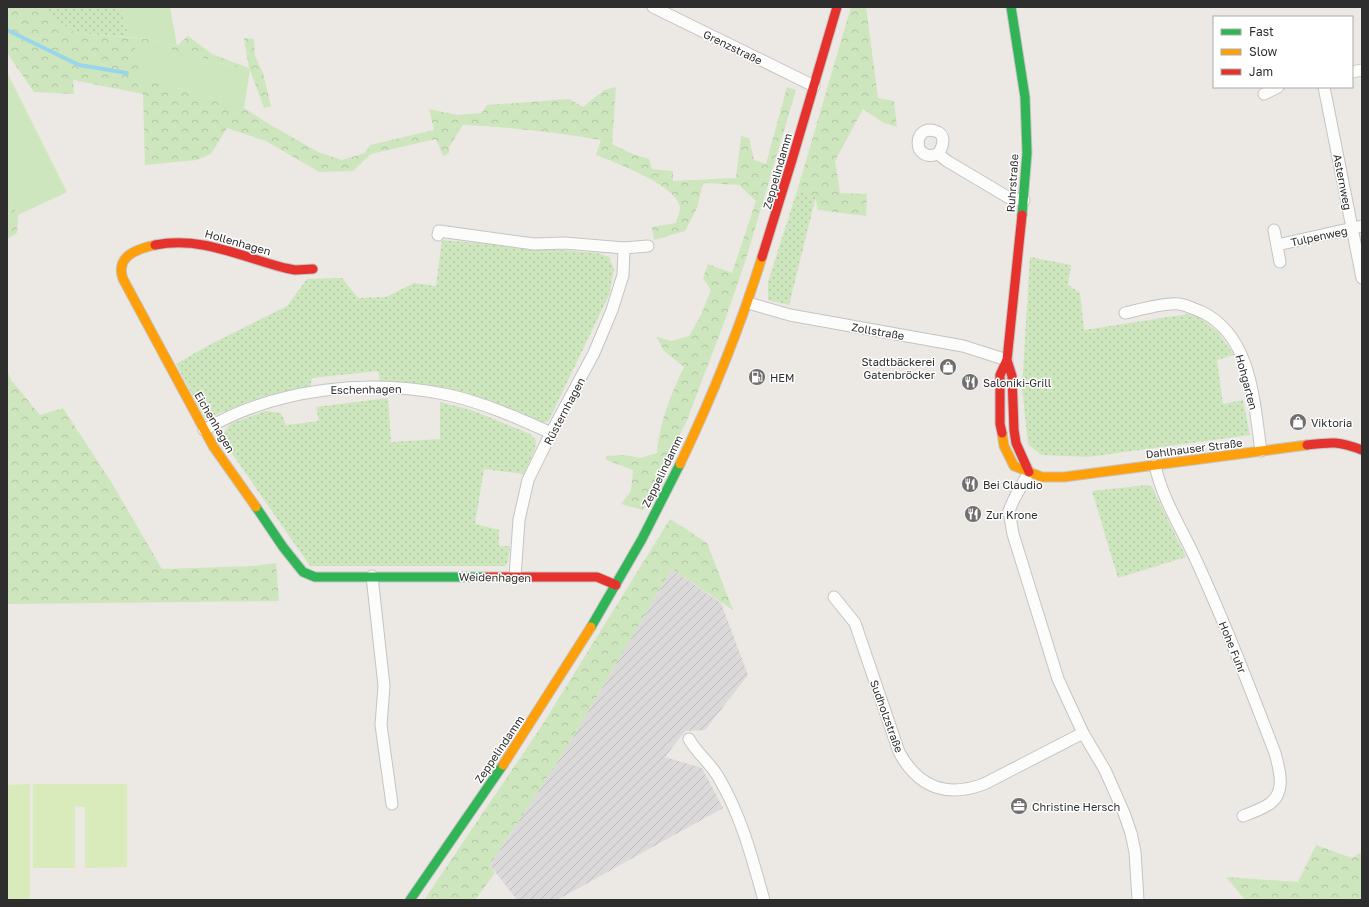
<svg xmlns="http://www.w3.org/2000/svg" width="1369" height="907" font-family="'Golos Text',sans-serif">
<defs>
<pattern id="industrial-furrows" width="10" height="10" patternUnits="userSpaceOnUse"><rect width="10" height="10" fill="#dcd9db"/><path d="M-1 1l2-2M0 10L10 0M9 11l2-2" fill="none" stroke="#bdbbbc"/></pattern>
<pattern id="grass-dots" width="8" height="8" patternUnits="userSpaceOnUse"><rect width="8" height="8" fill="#cee6be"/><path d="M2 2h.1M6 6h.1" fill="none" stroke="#b1c6a4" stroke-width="1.8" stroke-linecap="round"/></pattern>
<pattern id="forest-crowns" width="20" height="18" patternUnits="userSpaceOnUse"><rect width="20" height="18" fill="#cee6be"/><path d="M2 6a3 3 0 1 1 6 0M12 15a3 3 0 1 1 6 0" fill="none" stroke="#b1c6a4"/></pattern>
</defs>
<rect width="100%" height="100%" fill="#ece8e4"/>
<path fill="url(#industrial-furrows)" d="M 672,569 L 721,603 L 748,675 L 705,730 L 685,731 L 665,757 L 702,768 L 723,808 L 557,900 L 517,900 L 490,865 L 567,747 Z"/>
<g fill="url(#grass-dots)">
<path d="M 39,7 L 121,7 L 129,37 L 74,33 Z"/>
<path d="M 797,191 L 816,196 L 789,305 L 768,300 L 768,282 Z"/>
<path d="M 442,240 L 597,253 L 609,257 L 614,269 L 609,295 L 548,422 L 539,422 L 482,398 L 417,384 L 380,382 L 378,371 L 312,378 L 310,388 L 264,396 L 205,419 L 176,364 L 209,345 L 287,306 L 307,279 L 342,278 L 358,298 L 386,297 L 414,283 L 436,286 Z"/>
<path d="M 1030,257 L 1071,265 L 1068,285 L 1080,293 L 1084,330 L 1194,313 L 1218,332 L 1234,355 L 1217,360 L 1223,404 L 1243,400 L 1250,435 L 1088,457 L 1041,455 L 1028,444 L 1022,387 Z"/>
<path d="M 388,398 L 391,442 L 440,439 L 440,402 L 471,410 L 530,434 L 536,440 L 535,450 L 524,474 L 484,469 L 475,524 L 499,530 L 499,546 L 510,546 L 508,562 L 505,566 L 310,566 L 222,439 L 222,435 L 230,424 L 265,411 L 281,413 L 286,425 L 319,421 L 316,407 Z"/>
<path d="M 1147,485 L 1152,487 L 1186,557 L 1118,578 L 1092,491 Z"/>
</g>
<g fill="url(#forest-crowns)">
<path d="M 7,7 L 39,7 L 75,33 L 147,39 L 177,46 L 188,36 L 212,54 L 249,68 L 244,38 L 254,39 L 255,56 L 263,73 L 271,106 L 264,108 L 250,70 L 219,63 L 191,54 L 140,77 L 244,108 L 269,124 L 318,152 L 342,160 L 365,153 L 370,145 L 434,130 L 429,109 L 457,115 L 482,113 L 487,105 L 569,99 L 583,107 L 604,90 L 616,87 L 612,144 L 633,154 L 649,159 L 652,169 L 673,171 L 673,181 L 736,178 L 741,136 L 749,138 L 754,160 L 766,164 L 787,87 L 796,90 L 746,259 L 725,320 L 687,420 L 643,510 L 621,504 L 631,491 L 633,470 L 606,460 L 606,456 L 623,455 L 641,458 L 657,453 C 659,423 671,394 684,367 L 664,351 L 657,337 L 671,341 L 689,336 L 701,315 L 711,290 L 703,278 L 708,264 L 732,273 L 756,201 L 739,185 L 703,183 L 697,208 L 685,231 L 654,240 L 652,227 L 676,223 C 677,218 680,212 680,208 C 679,186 614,162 596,155 L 601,140 C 555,132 509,127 463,125 L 449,147 L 449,153 L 443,156 L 436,139 L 371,154 L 353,171 L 319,172 L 266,141 L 227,128 L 211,154 L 197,160 L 145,165 L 143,94 L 73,80 L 74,94 L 34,92 L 7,53 Z"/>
<path d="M 851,7 L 866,7 L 878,98 L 894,101 L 897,127 L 884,123 L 863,109 L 835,161 L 840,193 L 867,194 L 866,216 L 818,210 L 815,196 L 797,191 Z"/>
<path d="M 7,196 L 18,215 L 17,233 L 7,239 Z"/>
<path d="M 7,370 L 11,380 L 40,415 L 63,408 L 113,485 L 162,569 L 254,566 L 276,563 L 279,601 L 7,604 Z"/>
<path d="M 670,519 L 707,543 L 733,610 L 672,569 L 567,747 L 490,865 L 495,873 L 475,900 L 424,900 L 541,727 Z"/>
<path d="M 1316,845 L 1352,858 L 1362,852 L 1362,900 L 1245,900 L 1226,877 L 1298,882 Z"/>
</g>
<g fill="#cee6be">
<path d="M 121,7 L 170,7 L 177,46 L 147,39 L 129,37 Z"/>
<path d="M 134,42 L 191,54 L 219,63 L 250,70 L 244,108 L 140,77 Z"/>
<path d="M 7,72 L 67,192 L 18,215 L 7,196 Z"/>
</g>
<g fill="#d9eabb">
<path d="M 30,784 L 30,900 L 7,900 L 7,785 Z"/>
<path d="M 33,784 L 127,784 L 127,867 L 85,868 L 85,807 L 75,806 L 75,868 L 33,868 Z"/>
</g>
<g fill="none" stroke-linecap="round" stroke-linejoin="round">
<path stroke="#99d6ec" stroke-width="4" d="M 7,30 L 79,65 L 127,73"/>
<g stroke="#c5c4c5" stroke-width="13">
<g id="street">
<path d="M 653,7 L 814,86"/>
<path d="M 1352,72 L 1362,70"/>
<path d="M 1324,87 L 1362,278"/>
<path d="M 1264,94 L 1278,87"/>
<path d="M 938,154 C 911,163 913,124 935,131 C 947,134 943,147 938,154 L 947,161 L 1011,199 L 1024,200"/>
<path d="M 1274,230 L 1280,262"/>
<path d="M 438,235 L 439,231 L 534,244 L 565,243 L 624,248 L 648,246"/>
<path d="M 1277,245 L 1362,226"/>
<path d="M 748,303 L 790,315 L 963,346 L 1007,360"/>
<path d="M 1125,313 C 1140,310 1165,302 1179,304 C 1187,305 1194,309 1202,312 C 1252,336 1254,403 1261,451"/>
<path d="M 204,430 C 275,388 369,378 449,395 C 484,403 518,418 551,433"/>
<path d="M 1155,465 C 1162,499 1182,529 1196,560 C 1225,623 1250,688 1275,753 C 1280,771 1287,795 1266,806 C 1259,810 1251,813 1243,816"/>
<path d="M 1029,472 L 1014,499 L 1009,511 L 1013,534 L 1058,679 L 1083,733 L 1105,770 L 1124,813 L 1131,833 L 1135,852 L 1138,900"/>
<path d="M 372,576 L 384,686 L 381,725 L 392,804"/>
<path d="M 515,577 L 519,520 L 528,480 L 551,433 L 594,353 L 612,310 L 623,275 L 624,248"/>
<path d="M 834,597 L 855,623 L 899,752 C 918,787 946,798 984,784 L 1083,733"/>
<path d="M 689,739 C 697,754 712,764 720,780 C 742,818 752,858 764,900"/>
</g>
</g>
<g stroke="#c5c4c5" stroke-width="11">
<g id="fast">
<path d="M 1011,7 L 1025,97 L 1027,153 L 1022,215"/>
<path d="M 256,507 L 283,547 L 303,572 L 315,577 L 484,577"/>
<path d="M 591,627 L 642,539 L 680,464"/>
<path d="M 410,900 L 503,765"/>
</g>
</g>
<g stroke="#c5c4c5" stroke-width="11">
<g id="slow">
<path d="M 155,245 C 137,249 115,256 123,279 L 213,446 L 256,507"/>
<path d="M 1002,433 L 1004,446 L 1014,466 L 1042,477 L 1064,477 L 1307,445"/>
<path d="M 680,464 C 712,397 740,328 762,257"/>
<path d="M 503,765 L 591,627"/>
</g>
</g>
<g stroke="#c5c4c5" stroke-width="11">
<g id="jam">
<path d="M 155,245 C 202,236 241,257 285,268 L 295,270 L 313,269"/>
<path d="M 762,257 L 792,160 L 837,7"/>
<path d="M 1007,360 L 1012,376 L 1014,430 L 1016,443 L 1029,472"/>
<path d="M 1002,433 L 1000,424 L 1000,375 L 1007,360 L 1022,215"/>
<path d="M 1307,445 C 1332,442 1338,441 1362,450"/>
<path d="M 484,577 L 597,577 L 616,585"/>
</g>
</g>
<use href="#street" stroke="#fcfcfb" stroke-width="11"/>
<use href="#fast" stroke="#30b455" stroke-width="9"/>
<use href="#slow" stroke="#ff9f0a" stroke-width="9"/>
<use href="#jam" stroke="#e5322d" stroke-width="9"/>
</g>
<defs>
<g id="shop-disc" transform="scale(0.9)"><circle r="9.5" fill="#706f6e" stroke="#fff"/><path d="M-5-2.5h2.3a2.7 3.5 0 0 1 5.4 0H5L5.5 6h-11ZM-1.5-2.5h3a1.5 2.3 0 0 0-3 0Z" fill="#fff"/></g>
<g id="fuel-disc" transform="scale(0.9)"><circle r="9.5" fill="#706f6e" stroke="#fff"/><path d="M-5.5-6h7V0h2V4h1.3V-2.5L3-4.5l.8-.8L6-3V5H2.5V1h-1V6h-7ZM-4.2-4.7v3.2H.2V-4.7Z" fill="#fff"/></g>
<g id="restaurant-disc" transform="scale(0.9)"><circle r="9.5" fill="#706f6e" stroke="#fff"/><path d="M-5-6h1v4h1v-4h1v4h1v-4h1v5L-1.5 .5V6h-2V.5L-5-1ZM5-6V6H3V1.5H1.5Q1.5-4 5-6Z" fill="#fff"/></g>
<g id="office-disc" transform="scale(0.9)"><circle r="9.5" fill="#706f6e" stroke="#fff"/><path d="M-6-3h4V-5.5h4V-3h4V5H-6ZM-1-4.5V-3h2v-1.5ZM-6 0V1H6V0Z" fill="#fff"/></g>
</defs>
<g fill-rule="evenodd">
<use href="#shop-disc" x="948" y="367"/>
<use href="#fuel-disc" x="757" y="377"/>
<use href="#restaurant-disc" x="970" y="382"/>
<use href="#shop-disc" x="1298" y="422"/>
<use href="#restaurant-disc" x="970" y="484"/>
<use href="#restaurant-disc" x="973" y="514"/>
<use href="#office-disc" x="1019" y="806"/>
</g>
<g text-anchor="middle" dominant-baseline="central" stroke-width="3" stroke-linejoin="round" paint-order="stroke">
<g font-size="11" fill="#2e2e2e" stroke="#fff">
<text transform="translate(733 47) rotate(26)">Grenzstraße</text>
<text transform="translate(777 171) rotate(-74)">Zeppelindamm</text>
<text transform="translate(1343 182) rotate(79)">Asternweg</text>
<text transform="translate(1012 183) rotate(-86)">Ruhrstraße</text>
<text transform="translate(1319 236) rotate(-12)">Tulpenweg</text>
<text transform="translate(238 242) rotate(16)">Hollenhagen</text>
<text transform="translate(878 331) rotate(10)">Zollstraße</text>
<text transform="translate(1247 382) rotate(75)">Hohgarten</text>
<text transform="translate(366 389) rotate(-1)">Eschenhagen</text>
<text transform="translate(564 411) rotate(-62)">Rüsternhagen</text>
<text transform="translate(215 422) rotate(60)">Eichenhagen</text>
<text transform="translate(1194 448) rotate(-7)">Dahlhauser Straße</text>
<text transform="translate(662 471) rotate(-64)">Zeppelindamm</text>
<text transform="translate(495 577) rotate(1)">Weidenhagen</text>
<text transform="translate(1233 647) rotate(68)">Hohe Fuhr</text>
<text transform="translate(887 716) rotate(70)">Sudholzstraße</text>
<text transform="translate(499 749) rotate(-56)">Zeppelindamm</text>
</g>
<g font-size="11" fill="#2e2e2e" stroke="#fff" text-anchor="start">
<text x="935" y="361" text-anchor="end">Stadtbäckerei<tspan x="935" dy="13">Gatenbröcker</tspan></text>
<text x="770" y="377">HEM</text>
<text x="983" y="382">Saloniki-Grill</text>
<text x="1311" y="422">Viktoria</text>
<text x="983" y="484">Bei Claudio</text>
<text x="986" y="514">Zur Krone</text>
<text x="1032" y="806">Christine Hersch</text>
</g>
</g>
<rect width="1369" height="907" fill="none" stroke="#2e2e2e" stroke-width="16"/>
<rect x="1213" y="16" width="140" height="72" fill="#ffffff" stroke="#ababab"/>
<rect x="1221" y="29" width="20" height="6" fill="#30b455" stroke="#ababab"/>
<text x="1249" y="36" font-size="12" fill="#2e2e2e">Fast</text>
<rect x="1221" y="49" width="20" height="6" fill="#ff9f0a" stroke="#ababab"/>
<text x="1249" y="56" font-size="12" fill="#2e2e2e">Slow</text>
<rect x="1221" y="69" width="20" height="6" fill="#e5322d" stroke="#ababab"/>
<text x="1249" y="76" font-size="12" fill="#2e2e2e">Jam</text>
</svg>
